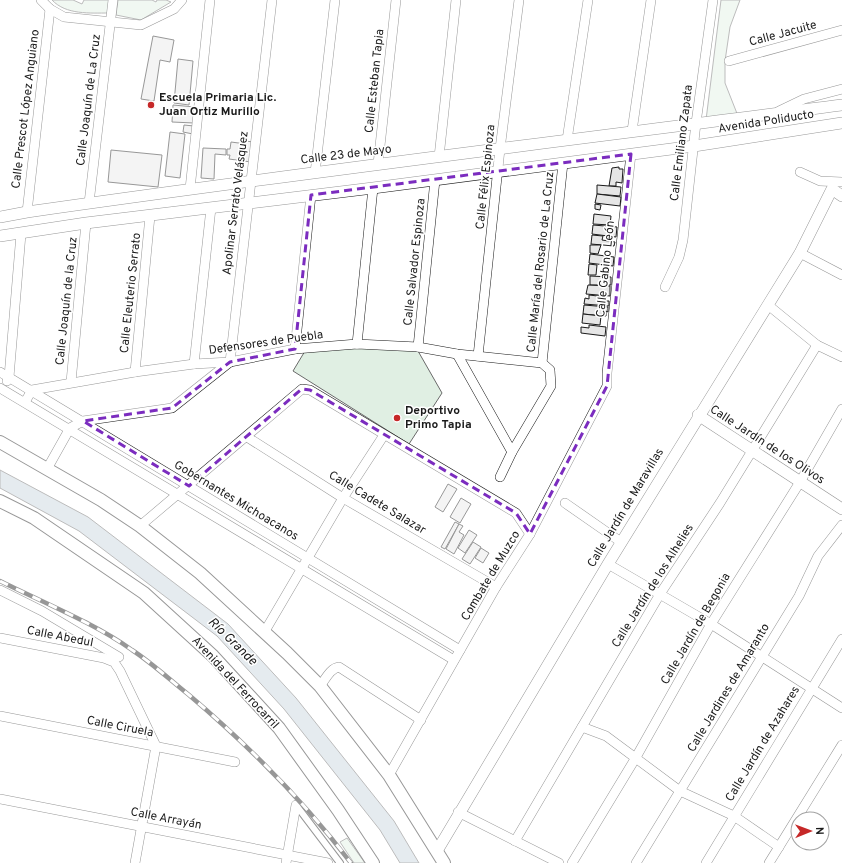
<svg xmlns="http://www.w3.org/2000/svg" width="842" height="863" font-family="Overpass,sans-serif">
<rect width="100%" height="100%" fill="#fff"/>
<g fill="#e0efe3" stroke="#6a6a6a">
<path d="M 52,0 L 73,0 L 82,4 L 84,0 L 111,0 L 109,13 C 90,13 66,15 52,0 Z"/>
<path d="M 118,0 L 152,0 L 156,2 L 157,0 L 166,0 L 171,2 L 141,20 L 116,15 Z"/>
<path d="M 721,0 L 740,0 L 730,27 L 725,61 L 725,83 L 738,116 L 706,120 Z"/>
<path d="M 357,347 L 418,351 L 442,393 L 409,444 L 293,371 L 305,351 Z"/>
<path d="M 347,838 L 365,863 L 354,863 L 340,842 Z"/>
</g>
<path fill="#c6d2dc" stroke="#6a6a6a" d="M 0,470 L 88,517 L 228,624 L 296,698 L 394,821 L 419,863 L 400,863 L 380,830 L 284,709 L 217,636 L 79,531 L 0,488 Z"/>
<g fill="#e6e6e6" stroke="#1a1a1a">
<path d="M 153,36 L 174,40 L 170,62 L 160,60 L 154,101 L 141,99 Z"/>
<path d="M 178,59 L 193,61 L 189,105 L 174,103 Z"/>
<path d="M 173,105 L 195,107 L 194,123 L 172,122 Z"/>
<path d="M 184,125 L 194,126 L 193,134 L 183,132 Z"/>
<path d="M 170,132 L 185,134 L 180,178 L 165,176 Z"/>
<path d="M 246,141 L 253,142 L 251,162 L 229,159 L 230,155 L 227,155 L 227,149 L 230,149 L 231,142 L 246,144 Z"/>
<path d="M 203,148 L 226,149 L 226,155 L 215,154 L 214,179 L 201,178 Z"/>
<path d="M 111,150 L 162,155 L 158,187 L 108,182 Z"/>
<path d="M 619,167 L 619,169 L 623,169 L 622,183 L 616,182 L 616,186 L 609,186 L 612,168 Z"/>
<path d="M 597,185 L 621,187 L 620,196 L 597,194 Z"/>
<path d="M 597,194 L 621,197 L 620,206 L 595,203 Z"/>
<path d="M 595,204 L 601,205 L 600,210 L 595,209 Z"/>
<path d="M 594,214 L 611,216 L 610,225 L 593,224 Z"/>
<path d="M 593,225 L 617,227 L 616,237 L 592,234 Z"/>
<path d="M 592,235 L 603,236 L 602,240 L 615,242 L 614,246 L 591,244 Z"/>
<path d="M 590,245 L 601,245 L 598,254 L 590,253 Z"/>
<path d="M 590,254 L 614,257 L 613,266 L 589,263 Z"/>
<path d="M 589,264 L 597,265 L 596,275 L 588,275 Z"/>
<path d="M 590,276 L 611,277 L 611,285 L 590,285 Z"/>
<path d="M 588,285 L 610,286 L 610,296 L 586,294 Z"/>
<path d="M 589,295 L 606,297 L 606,301 L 609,301 L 609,306 L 584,304 L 585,298 L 589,299 Z"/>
<path d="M 584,305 L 608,307 L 608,312 L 606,311 L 606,316 L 583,314 Z"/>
<path d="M 583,314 L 601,316 L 600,325 L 582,323 Z"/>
<path d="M 589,325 L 606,327 L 605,336 L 581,333 L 581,327 L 589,328 Z"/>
<path d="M 448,484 L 457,489 L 443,512 L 435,507 Z"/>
<path d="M 461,498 L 471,504 L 460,523 L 450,517 Z"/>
<path d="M 455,522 L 459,524 L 445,549 L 441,547 Z"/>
<path d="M 459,524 L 463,526 L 459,532 L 464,535 L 454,554 L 446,549 Z"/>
<path d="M 469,530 L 477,535 L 465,553 L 458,548 Z"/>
<path d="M 473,542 L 481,547 L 470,564 L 462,559 Z"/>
<path d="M 481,548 L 489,553 L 483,563 L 475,558 Z"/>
</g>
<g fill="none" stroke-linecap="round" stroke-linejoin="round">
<g stroke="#1a1a1a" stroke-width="8">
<path id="pedestrian" d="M 296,805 L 340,863"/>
</g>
<g stroke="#1a1a1a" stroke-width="10">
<g id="minor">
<path d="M 41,0 L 50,9 L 64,17 L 141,25 L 174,9 L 182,0"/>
<path d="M 729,61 L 842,30"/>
<path d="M 779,111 L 804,99 L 842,89"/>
<path d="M 632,131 L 651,0"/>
<path d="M 567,140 L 588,0"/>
<path d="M 439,157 L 456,0"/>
<path d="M 378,164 L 396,0"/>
<path d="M 800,172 L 820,181 L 842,182"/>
<path d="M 315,173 L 335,0"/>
<path d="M 190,189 L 210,0"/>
<path d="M 89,203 L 113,0"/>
<path d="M 27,212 L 50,9"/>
<path d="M 800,253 L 842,275"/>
<path d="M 665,287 L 679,257 L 683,240 L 696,123 L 713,0"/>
<path d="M 768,305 L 817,345 L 842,357"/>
<path d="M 357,344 L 373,188"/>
<path d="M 418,347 L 435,180"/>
<path d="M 295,349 L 311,195"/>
<path d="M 457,354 L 512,452"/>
<path d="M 478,356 L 500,149 L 519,0"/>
<path d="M 230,362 L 272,0"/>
<path d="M 542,363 L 563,163"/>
<path d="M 194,364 L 211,208"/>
<path d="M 0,372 L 460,650"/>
<path d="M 135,372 L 150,216"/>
<path d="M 7,381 L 9,377 L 21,234"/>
<path d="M 71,382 L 86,223"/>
<path d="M 0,388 L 454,660"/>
<path d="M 25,402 L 32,390 L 135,372 L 194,364 L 230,362 L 295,349 L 357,344 L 418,347 L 457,354 L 542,363 L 550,370 L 551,386 L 512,452 L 500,477"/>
<path d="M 247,437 L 343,498 L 496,587"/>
<path d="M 47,469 L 70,428 L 83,421 L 172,408 L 230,362"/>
<path d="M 565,503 L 621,542"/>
<path d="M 140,526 L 302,389 L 310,390 L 516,513 L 530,534"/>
<path d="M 608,564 L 711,624 L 842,708"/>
<path d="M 0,590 L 42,611 L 119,657"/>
<path d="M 265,631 L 343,498 L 384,435"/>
<path d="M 0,638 L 104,658 L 114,662 L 120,671 L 156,746 L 135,863"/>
<path d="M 320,686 C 325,680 330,668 339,667 L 421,720"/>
<path d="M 0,716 L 235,762"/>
<path d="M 582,727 L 606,736 L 680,791 L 734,816 L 779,847"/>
<path d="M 389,775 L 496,587 L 530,534 L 607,386 L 607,373 L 631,154"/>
<path d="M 0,799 L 328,863"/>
<path d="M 458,812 L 559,863"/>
<path d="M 515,841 L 660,594 L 720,503 L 817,345"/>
<path d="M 286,863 L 296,805"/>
<path d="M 572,863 L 635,759 L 711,624 L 800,482 L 842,409"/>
<path d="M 636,863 L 799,596 L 818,556 L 842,525"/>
<path d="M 706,863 L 842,639"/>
<path d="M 769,863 L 842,745"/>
</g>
</g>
<g stroke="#1a1a1a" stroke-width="12">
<g id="tertiary">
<path d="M 0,217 L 27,212 C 298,173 570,140 842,105"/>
<path d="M 0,236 L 86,223 L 373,188 L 694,146 L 842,123"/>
<path d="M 698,415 L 842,509"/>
<path d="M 437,851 L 608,564 L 800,253 L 832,189 L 842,196"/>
</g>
</g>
<g stroke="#1a1a1a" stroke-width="14">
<g id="secondary">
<path d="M 0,442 L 101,500 L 140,526 L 200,573 L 287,653 L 320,686 L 389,775 L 444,863"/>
<path d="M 0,501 L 34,518 L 144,593 L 213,656 L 279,728 L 338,810 L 373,863"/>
</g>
</g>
<use href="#pedestrian" stroke="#fff" stroke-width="6"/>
<use href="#minor" stroke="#fff" stroke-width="9"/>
<use href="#tertiary" stroke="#fff" stroke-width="11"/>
<use href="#secondary" stroke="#fff" stroke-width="12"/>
<g stroke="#1a1a1a" stroke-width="4.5">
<path id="rail" d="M 0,581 C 42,602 94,623 132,650 C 152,663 170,680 189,695 C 249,746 303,800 351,863"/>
</g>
<use href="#rail" stroke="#fff" stroke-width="3" stroke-dasharray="9" stroke-linecap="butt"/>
</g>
<path d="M0 0H842V863H0ZM 631,154 L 607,386 L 530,534 L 516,513 L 310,390 L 302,389 L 297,393 L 189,486 L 83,421 L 172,408 L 230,362 L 295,349 L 311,195 Z" fill="#fff" fill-opacity=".55" fill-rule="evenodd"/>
<path fill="none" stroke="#7b2cbf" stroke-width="3" stroke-dasharray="8 5" stroke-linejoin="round" d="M 631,154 L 607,386 L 530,534 L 516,513 L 310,390 L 302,389 L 297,393 L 189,486 L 83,421 L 172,408 L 230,362 L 295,349 L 311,195 Z"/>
<g fill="#c62828" stroke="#fff" stroke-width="1.5">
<circle cx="151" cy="105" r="4"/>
<circle cx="397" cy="418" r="4"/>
</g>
<g text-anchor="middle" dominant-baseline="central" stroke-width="3" stroke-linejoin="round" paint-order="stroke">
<g font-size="12" fill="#1a1a1a" stroke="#fff">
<text transform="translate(783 34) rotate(-15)">Calle Jacuite</text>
<text transform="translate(375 81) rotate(-84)">Calle Esteban Tapia</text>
<text transform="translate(89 100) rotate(-83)">Calle Joaquín de La Cruz</text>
<text transform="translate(26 109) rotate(-83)">Calle Prescot López Anguiano</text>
<text transform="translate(766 122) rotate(-9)">Avenida Poliducto</text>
<text transform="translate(682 143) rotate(-83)">Calle Emiliano Zapata</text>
<text transform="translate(346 155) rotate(-7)">Calle 23 de Mayo</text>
<text transform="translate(486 177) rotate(-84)">Calle Félix Espinoza</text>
<text transform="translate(236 203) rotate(-83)">Apolinar Serrato Velásquez</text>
<text transform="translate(415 262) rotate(-84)">Calle Salvador Espinoza</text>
<text transform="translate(541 262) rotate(-84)">Calle María del Rosario de La Cruz</text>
<text transform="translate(606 269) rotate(-84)">Calle Gabino León</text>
<text transform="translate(131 293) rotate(-84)">Calle Eleuterio Serrato</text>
<text transform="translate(67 301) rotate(-84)">Calle Joaquín de la Cruz</text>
<text transform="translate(266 343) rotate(-8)">Defensores de Puebla</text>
<text transform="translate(767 445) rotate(33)">Calle Jardín de los Olivos</text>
<text transform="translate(236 501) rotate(31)">Gobernantes Michoacanos</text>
<text transform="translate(377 503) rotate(31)">Calle Cadete Salazar</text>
<text transform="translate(626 508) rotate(-59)">Calle Jardín de Maravillas</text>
<text transform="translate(491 576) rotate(-59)">Combate de Muzco</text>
<text transform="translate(653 586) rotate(-58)">Calle Jardín de los Alhelies</text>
<text transform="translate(696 629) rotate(-60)">Calle Jardín de Begonia</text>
<text transform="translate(60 637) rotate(11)">Calle Abedul</text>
<text transform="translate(235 683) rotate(47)">Avenida del Ferrocarril</text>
<text transform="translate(729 688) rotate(-59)">Calle Jardines de Amaranto</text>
<text transform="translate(120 727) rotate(11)">Calle Ciruela</text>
<text transform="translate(763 744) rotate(-59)">Calle Jardín de Azahares</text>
<text transform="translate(166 819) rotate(11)">Calle Arrayán</text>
</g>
<g font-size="12" font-weight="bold" fill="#1a1a1a" stroke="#fff" text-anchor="start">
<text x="159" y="98">Escuela Primaria Lic.<tspan x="159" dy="14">Juan Ortiz Murillo</tspan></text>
<text x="405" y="411">Deportivo<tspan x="405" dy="14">Primo Tapia</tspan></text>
</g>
<g font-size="13" font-style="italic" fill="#1a1a1a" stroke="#fff">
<text transform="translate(232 642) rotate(44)">Río Grande</text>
</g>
</g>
<g transform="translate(810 831) rotate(89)"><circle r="19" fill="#ffffff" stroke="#a3a3a3"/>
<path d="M0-3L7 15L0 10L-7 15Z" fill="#c62828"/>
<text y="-6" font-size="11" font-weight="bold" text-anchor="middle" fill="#1a1a1a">N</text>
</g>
</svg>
